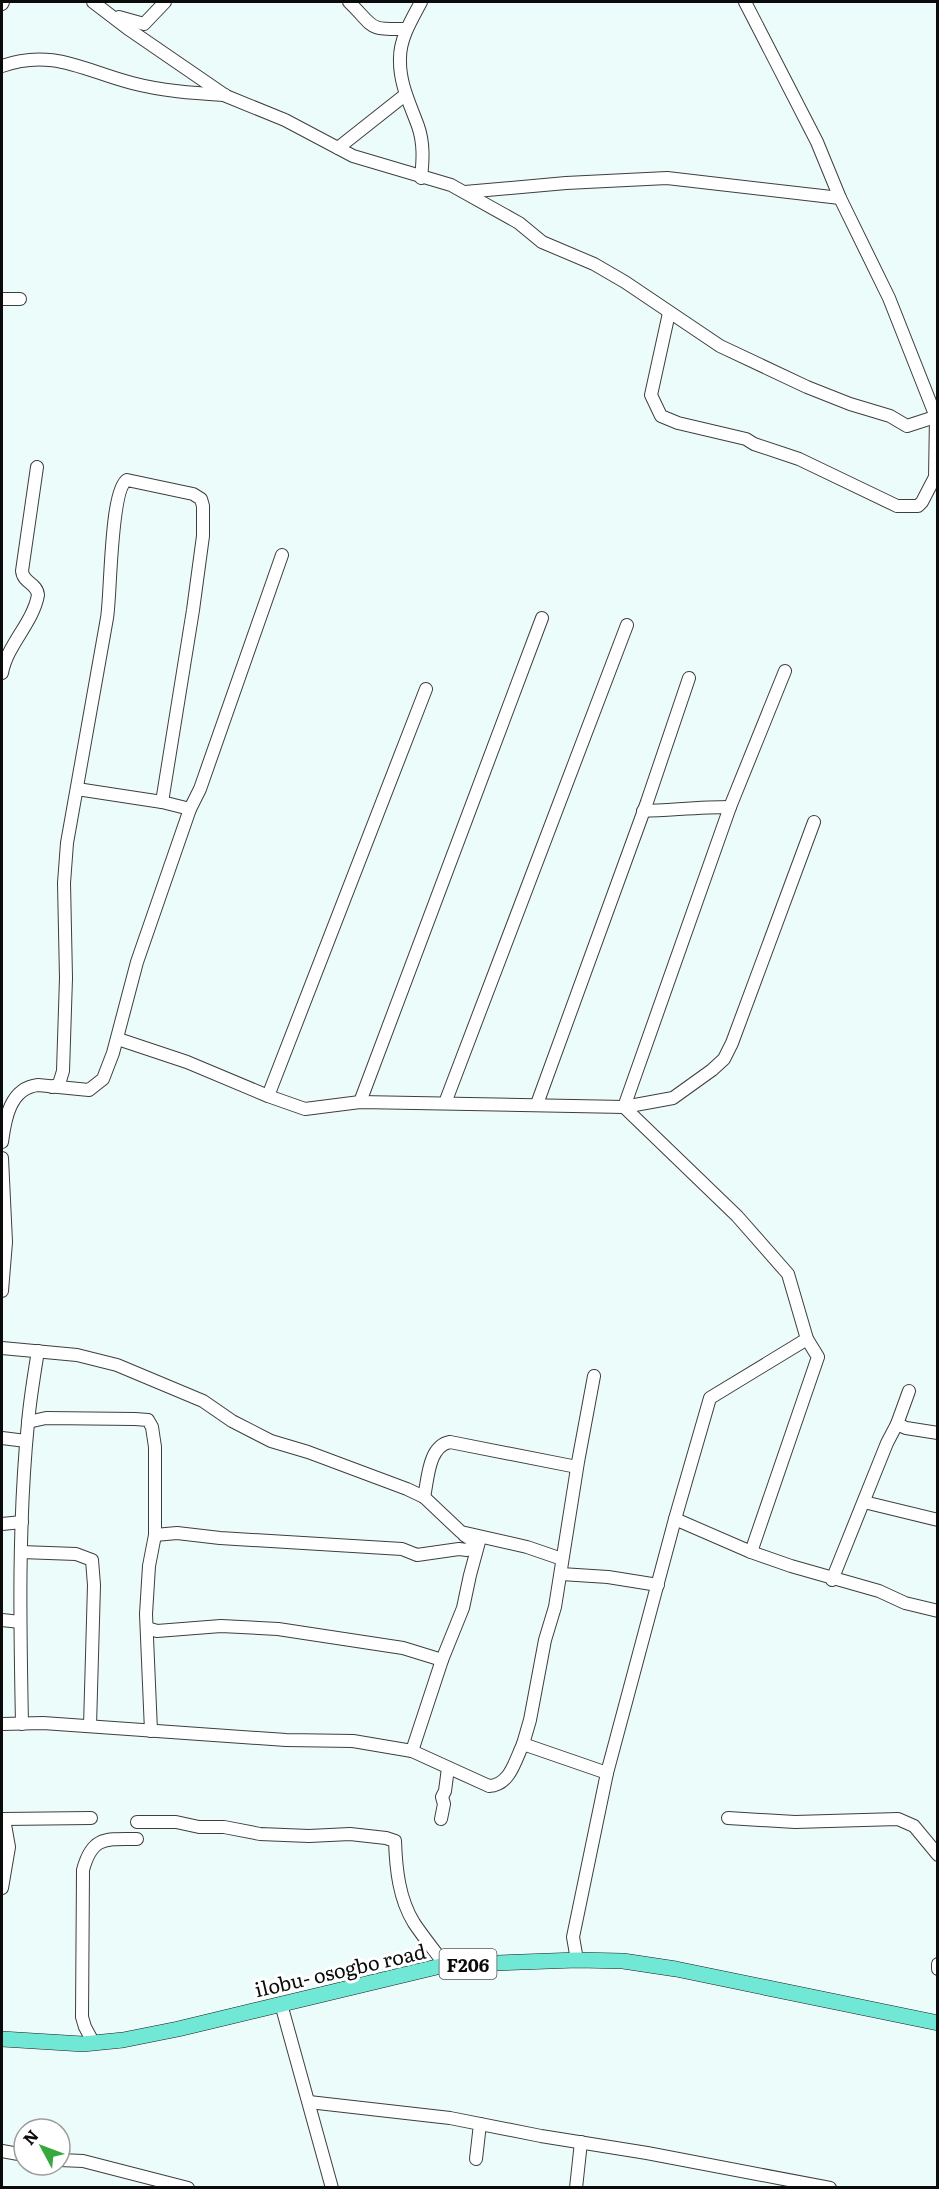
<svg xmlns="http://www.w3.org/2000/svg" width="939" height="2189" font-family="Literata,serif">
<rect width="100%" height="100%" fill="#ecfcfb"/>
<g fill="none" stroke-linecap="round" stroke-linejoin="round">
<g stroke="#3e3e3e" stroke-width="14">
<g id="minor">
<path d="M 93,2 L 127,28 L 226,96 L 285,120 L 353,156 L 451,185 L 519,223 L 542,242 L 594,264 L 625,282 L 720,346 L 807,387 L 850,404 L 890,416 L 907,426 L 938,416"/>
<path d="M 349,2 C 375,27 366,30 406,29"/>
<path d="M 421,2 C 412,19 400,38 400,58 C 399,83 410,104 418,126 C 424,143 423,160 421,178"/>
<path d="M 2,4 L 3,2"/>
<path d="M 119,17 L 144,24 L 165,2"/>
<path d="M 2,66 C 52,48 85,71 132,83 C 162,91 194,93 225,95"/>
<path d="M 338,148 L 405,95"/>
<path d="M 465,192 L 566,183 L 667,178 L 840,198"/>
<path d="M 2,299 L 20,299"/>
<path d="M 669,313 L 651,395 L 661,416 L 678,423 L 746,439 L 754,444 L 799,459 L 897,506 L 918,506 L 922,502 L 935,477 L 936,417 L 889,298 L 840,198 L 817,142 L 745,2"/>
<path d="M 2,673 C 7,645 33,623 38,595 C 37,583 23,583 22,571 L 37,467"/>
<path d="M 77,789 L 162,802 L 190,809"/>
<path d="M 643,811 C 673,810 700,807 730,807"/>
<path d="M 118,1039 L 187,1062 L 268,1096 L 305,1109 L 360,1102 L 624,1107 L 673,1098 L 712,1070 L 724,1059 L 732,1043 L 814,822"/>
<path d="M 52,1087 L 59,1084 L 63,1071 L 66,978 L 64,883 L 67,843 L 107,618 C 111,595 110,490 127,480 L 193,494 L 201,499 L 203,506 L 203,536 L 193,610 L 162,802"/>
<path d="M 268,1096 L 426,689"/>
<path d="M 360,1102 L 542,618"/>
<path d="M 445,1103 L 627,625"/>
<path d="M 537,1104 L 647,802 L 689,678"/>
<path d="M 624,1107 L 737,1216 L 788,1274 L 807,1339 L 818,1357 L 751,1552"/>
<path d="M 624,1107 L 730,807 L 785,671"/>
<path d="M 2,1142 C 5,1119 10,1088 38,1085 L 89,1090 L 103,1079 L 113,1053 L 137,962 L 190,809 L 200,789 L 282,555"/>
<path d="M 2,1158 L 6,1242 L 2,1291"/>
<path d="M 2,1348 L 77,1355 L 117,1365 L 203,1401 L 232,1421 L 271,1441 L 308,1452 L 407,1489 L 424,1497 L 461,1532 L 527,1547 L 562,1559"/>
<path d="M 28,1422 L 46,1418 L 135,1419 L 148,1420 L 152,1427 L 155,1447 L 155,1535 L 149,1566 L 146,1614 L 151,1731"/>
<path d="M 897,1424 L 909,1391"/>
<path d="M 2,1438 L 26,1441"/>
<path d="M 424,1497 C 428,1480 428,1446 450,1442 L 577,1467"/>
<path d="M 864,1502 L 938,1520"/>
<path d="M 675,1519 L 710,1398 L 807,1339"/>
<path d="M 2,1524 L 22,1522"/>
<path d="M 155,1535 L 177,1533 L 220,1538 L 402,1549 L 417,1555 L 459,1549 L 467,1550 L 478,1544 L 464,1535"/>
<path d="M 21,1552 L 76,1554 L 92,1560 L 94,1585 L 90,1726"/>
<path d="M 561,1574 L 608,1577 L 658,1585"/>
<path d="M 832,1580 L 887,1443 L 897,1424 L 906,1428 L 938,1433"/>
<path d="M 2,1620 L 20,1622"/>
<path d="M 147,1628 L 157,1631 L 221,1626 L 278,1629 L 403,1648 L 442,1660"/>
<path d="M 2,1724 L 43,1723 L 286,1740 L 353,1741 L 412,1751 L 489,1786 C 510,1785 515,1761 523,1744 L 607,1773"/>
<path d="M 22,1724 C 20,1624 18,1523 28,1423 C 30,1399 34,1375 38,1351"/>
<path d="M 523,1744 L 530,1720 L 545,1640 L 555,1607 L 578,1462 L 594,1376"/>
<path d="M 412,1751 L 442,1660 L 463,1608 L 470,1575 L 479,1542"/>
<path d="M 728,1818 L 795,1822 L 898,1819 L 914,1826 L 938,1855"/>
<path d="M 2,1819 L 91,1818"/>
<path d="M 441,1819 L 444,1804 L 442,1797 L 445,1791 L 448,1768"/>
<path d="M 137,1822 L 176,1822 L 199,1827 L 224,1827 L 260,1834 L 309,1836 L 350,1834 L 386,1838 L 395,1841 C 396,1869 399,1899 414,1923 C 424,1938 435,1951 445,1965"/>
<path d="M 2,1888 L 9,1847 L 4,1819"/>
<path d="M 577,1960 L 573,1937 L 607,1773 L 675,1519 L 751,1552 L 791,1566 L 879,1591 L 905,1603 L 938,1611"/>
<path d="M 938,1964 L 938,1969"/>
<path d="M 281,2004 L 332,2188"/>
<path d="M 93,2042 L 85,2027 L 82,2017 L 83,1870 C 92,1836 106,1839 137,1839"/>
<path d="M 309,2102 L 450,2118 L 541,2136 L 647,2153 L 830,2188"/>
<path d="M 2,2151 L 24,2155"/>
<path d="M 476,2159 L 480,2124"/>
<path d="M 60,2160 L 83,2161 L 188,2188"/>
<path d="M 576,2188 L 581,2142"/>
</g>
</g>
<g stroke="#1c1c1c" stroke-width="16">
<path id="major" d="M 2,2039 L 83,2044 L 123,2040 L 178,2029 L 445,1965 L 577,1960 L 623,1961 L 676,1969 L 938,2023"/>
</g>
<use href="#minor" stroke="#fff" stroke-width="12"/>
<use href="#major" stroke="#71e7d6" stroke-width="15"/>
</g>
<g text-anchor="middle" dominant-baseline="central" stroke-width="6" stroke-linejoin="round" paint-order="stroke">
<rect fill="#fff" stroke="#545454" stroke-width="1.5" x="439.5" y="1949" width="57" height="30" rx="4.5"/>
<g font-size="18" font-weight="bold" fill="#0b0b0b">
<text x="468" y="1964">F206</text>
</g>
<g font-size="20" fill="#0b0b0b" stroke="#fff">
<text transform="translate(340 1969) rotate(-13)">ilobu- osogbo road</text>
</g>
</g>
<rect width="939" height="2189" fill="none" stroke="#0b0b0b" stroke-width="6"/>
<g transform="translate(42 2147) rotate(311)"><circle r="28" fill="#ffffff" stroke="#9d9d9d" stroke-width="1.5"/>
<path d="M0-4.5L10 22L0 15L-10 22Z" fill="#36a93c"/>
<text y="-9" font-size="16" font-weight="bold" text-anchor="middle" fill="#0b0b0b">N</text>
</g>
</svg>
